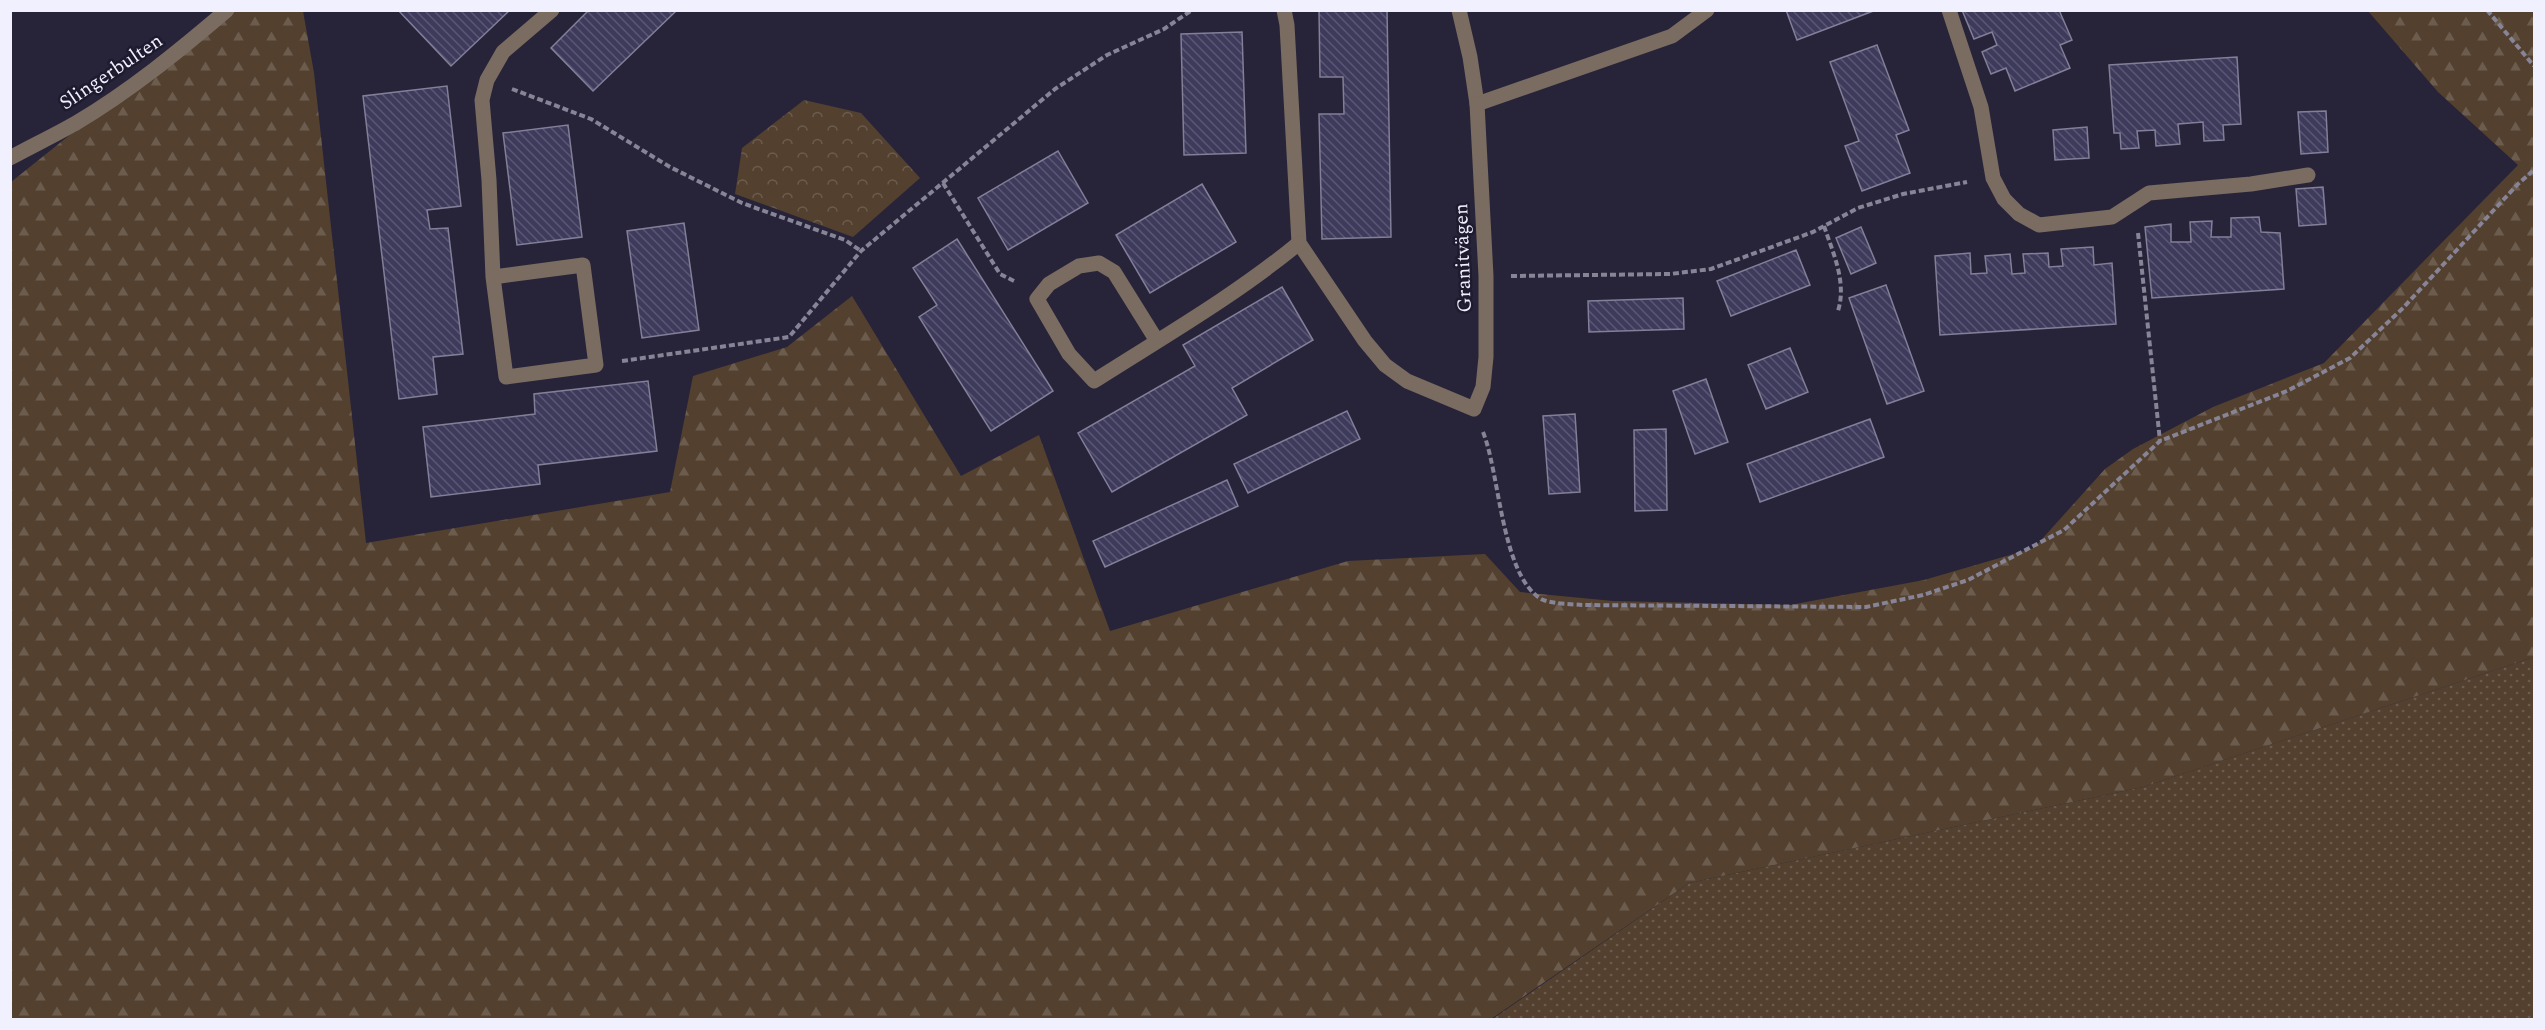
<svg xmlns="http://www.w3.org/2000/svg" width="2545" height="1030" font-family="Spectral,serif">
<defs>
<pattern id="grass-dots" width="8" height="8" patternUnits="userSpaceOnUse" patternTransform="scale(1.5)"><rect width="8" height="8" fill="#53402f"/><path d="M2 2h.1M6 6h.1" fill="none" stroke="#6c5c4e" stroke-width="1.8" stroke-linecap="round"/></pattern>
<pattern id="forest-firs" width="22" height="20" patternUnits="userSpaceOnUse" patternTransform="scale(1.5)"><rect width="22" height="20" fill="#53402f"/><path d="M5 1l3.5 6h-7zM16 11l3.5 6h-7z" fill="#6c5c4e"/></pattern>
<pattern id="park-crowns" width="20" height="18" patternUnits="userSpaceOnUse" patternTransform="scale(1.5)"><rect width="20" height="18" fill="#53402f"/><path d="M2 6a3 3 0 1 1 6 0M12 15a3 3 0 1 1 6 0" fill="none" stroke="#6c5c4e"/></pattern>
<pattern id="building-back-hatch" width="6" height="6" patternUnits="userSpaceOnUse" patternTransform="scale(1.5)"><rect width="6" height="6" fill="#3e3a5b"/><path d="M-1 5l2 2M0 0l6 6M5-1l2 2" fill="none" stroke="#5a5774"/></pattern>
</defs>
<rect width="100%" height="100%" fill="#272439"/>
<path fill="url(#grass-dots)" d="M 2534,657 L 2534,1019 L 1491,1020 L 1689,883 L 2143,787 Z"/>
<path fill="url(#forest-firs)" d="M 225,11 L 303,11 L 314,73 L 366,543 L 670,492 L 693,376 L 787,347 L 852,296 L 961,476 L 1039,435 L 1110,631 L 1348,561 L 1485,554 L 1520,592 L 1613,601 L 1790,605 L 1924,580 L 2034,548 L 2105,469 L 2133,449 L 2213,407 L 2324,363 L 2518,165 L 2438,92 L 2368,11 L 2534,11 L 2534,657 L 2143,787 L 1689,883 L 1491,1019 L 11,1020 L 11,182 Z"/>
<path fill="url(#park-crowns)" d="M 804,100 L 861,113 L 920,178 L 853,237 L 735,194 L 742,148 Z"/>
<g fill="url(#building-back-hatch)" stroke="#827f99" stroke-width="1.5">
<path d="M 398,10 L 510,10 L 451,66 Z"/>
<path d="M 589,10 L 675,10 L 676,11 L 593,91 L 551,48 Z"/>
<path d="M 1319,10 L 1387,10 L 1391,237 L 1322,239 L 1319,114 L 1344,114 L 1343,77 L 1320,77 Z"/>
<path d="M 1786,10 L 1876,10 L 1797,40 Z"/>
<path d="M 1962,10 L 2059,10 L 2072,40 L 2060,45 L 2070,68 L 2015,91 L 2006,68 L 1991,74 L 1982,52 L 1997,45 L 1992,32 L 1974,39 Z"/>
<path d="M 1242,32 L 1246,153 L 1184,155 L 1181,34 Z"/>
<path d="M 1877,45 L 1909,130 L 1896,135 L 1910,173 L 1862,191 L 1845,146 L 1859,141 L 1830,62 Z"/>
<path d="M 2237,57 L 2241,124 L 2223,125 L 2224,140 L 2204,141 L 2203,122 L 2178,124 L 2180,144 L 2156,146 L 2155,130 L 2137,131 L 2139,148 L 2121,149 L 2120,133 L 2114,133 L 2109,65 Z"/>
<path d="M 447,86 L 461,206 L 427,210 L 430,229 L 448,228 L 463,354 L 433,357 L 437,394 L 399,399 L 363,96 Z"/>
<path d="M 2326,111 L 2328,152 L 2301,154 L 2298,112 Z"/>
<path d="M 568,125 L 582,237 L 517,245 L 503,133 Z"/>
<path d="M 2087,127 L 2089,158 L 2055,160 L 2053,130 Z"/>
<path d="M 1058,151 L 1088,203 L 1008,250 L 978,198 Z"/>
<path d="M 1202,184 L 1236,242 L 1150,293 L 1116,235 Z"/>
<path d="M 2323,187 L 2326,224 L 2299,226 L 2296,189 Z"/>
<path d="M 2259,217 L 2261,232 L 2280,233 L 2284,289 L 2152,298 L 2145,227 L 2171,224 L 2171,242 L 2191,242 L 2190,222 L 2212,221 L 2211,237 L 2231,237 L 2231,218 Z"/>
<path d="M 684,223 L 699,330 L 642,338 L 627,231 Z"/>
<path d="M 1861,227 L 1876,263 L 1851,274 L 1836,238 Z"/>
<path d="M 957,239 L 1053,391 L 991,431 L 919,317 L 937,305 L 913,268 Z"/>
<path d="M 2093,247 L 2094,265 L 2112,263 L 2116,324 L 1940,335 L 1935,256 L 1970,253 L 1971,274 L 1987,273 L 1985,256 L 2010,254 L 2012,274 L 2025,273 L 2023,254 L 2048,253 L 2049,267 L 2063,266 L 2061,249 Z"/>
<path d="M 1796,250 L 1810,285 L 1731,316 L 1717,281 Z"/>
<path d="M 1886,285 L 1924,391 L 1887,404 L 1849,298 Z"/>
<path d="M 1282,287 L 1313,340 L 1232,388 L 1247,415 L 1112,492 L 1078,433 L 1195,366 L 1183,345 Z"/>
<path d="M 1683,298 L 1684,329 L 1589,332 L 1588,301 Z"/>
<path d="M 1790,348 L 1808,392 L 1766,409 L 1748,365 Z"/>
<path d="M 1706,379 L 1728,442 L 1695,454 L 1673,391 Z"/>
<path d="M 648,381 L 657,451 L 538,465 L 540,484 L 431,497 L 423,427 L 535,414 L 534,394 Z"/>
<path d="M 1347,411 L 1360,439 L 1248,493 L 1234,464 Z"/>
<path d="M 1575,414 L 1580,492 L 1549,494 L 1543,416 Z"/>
<path d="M 1870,419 L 1884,457 L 1760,502 L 1747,464 Z"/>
<path d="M 1666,429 L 1667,510 L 1635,511 L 1634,430 Z"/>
<path d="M 1227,480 L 1238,506 L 1105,567 L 1093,541 Z"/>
</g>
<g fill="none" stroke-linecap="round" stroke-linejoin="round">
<g stroke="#868496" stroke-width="4" stroke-dasharray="6 3" stroke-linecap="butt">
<path d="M 2487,10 L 2534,66"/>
<path d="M 512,89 L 591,119 L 670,167 L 742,203 L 845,240 L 861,251"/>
<path d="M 943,183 L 1000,274 L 1016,282"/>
<path d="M 1824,226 C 1833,253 1847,282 1838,311"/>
<path d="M 2138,233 L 2160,441"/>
<path d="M 1511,276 L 1670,274 L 1711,269 L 1813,232 L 1858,208 L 1903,194 L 1967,182"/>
<path d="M 622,361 L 789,337 L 861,251 L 1055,89 L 1107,55 L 1164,29 L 1192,10"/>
<path d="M 1483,432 C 1500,474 1501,574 1541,599 C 1551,604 1571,604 1582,605 L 1866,607 L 1923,595 L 1968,580 L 2064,530 L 2160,441 L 2287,391 L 2350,358 L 2402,309 L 2518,184 L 2534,170"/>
</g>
<g stroke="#7a6c60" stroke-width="15">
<path d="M 1284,10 L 1287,25 L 1299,243 L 1365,341 L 1385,365 L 1407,381 L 1474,409 L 1483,387 L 1486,357 L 1486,276 L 1477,104 L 1470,57 L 1459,10"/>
<path d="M 1949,10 L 1981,107 L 1993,178 L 2004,199 L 2019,214 L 2039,225 L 2112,217 L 2149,193 L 2251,184 L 2308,175"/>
<path d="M 1477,104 L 1672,36 L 1707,10"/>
<path d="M 10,158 C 32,146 55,135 76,123 C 130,91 179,51 227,10"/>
<path d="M 493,277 L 583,265 L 596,365 L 506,377 L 493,277 L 489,180 L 482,100 L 487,80 L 503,52 L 552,10"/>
<path d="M 1157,341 L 1114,272 L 1099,263 L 1079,266 L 1049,284 L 1037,299 L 1069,354 L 1094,381 C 1163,337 1236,295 1299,243"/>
</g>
</g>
<g text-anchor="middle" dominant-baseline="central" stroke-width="5" stroke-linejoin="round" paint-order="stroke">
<g font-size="20" fill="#f1f0fe" stroke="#1e1b2f">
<text transform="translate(111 72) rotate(-34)">Slingerbulten</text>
<text transform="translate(1463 258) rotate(-92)">Granitvägen</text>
</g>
</g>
<rect width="2545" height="1030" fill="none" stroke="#f1f0fe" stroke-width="24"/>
</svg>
